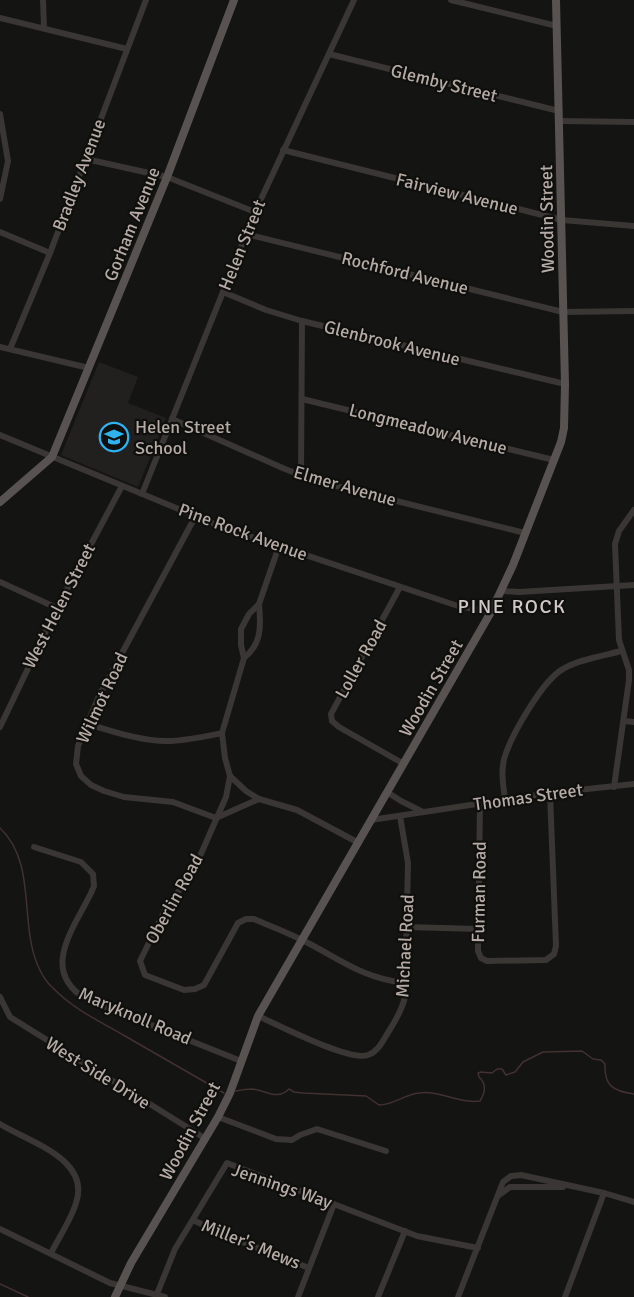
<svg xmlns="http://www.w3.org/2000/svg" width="634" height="1297" font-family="Signika,sans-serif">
<rect width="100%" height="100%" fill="#141412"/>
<path fill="#21201e" d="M 99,362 L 138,377 L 128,403 L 166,418 L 138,487 L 61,455 Z"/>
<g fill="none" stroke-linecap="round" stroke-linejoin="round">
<g stroke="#423130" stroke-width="1.5">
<path d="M 0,828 C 37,863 19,922 38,966 C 41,973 47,983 53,988 C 73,1009 101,1022 125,1036 C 158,1055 191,1074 224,1093"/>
<path d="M 236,1091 C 241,1090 247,1089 252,1089 C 266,1090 277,1101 289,1089 L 294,1092 L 303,1093 L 366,1096 L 379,1105 C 394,1105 405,1094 419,1093 C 440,1090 459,1104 480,1101 C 485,1093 487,1084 479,1077 L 478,1073 L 481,1072 L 492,1073 L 497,1069 L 502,1069 L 506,1075 L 515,1072 L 523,1062 L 543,1052 L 582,1051 L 593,1059 L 601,1060 L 605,1064 C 604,1086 613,1091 634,1094"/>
<path d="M 0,1284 L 28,1297"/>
</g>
<g stroke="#393633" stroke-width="6">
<path d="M 43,0 L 44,28"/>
<path d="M 451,0 L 557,26"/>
<path d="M 0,18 L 127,49"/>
<path d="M 329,54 L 559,111"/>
<path d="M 0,114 L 8,161 L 0,199"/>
<path d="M 559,121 L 634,122"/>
<path d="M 283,150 L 562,220 L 634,226"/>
<path d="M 86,159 L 167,177 L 255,212"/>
<path d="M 0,232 L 50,253"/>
<path d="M 246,234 L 563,312 L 634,311"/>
<path d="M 223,292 L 266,310 L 302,321 L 565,384"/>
<path d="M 0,347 L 89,368"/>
<path d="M 10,349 L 50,253 L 146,0"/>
<path d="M 302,399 L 554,460"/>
<path d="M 172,419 L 285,469 L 316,481 L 525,533"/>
<path d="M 0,435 L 222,527 L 458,606 L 491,612"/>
<path d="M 301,475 L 302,321"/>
<path d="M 142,494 L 255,212 L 354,0"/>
<path d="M 195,517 L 99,696 L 78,746 L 76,764 L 81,776 L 91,785 L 104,791 L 124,797 L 173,802 L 216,818 L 259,799"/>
<path d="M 279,546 L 259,604 L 249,614 L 241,629 L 241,645 L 244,658 L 222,733 L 225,758 L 230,776 L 226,797 L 193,872 L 166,908 L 140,961 L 145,975 L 184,990 L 195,989 L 204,985 L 238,923 L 246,919 L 254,919 C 270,926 286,932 302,940 C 339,958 361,978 405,983"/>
<path d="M 0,582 L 57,608"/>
<path d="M 400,587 L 331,714 L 332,721 L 339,727 L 404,764"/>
<path d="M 502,591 L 519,592 L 634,585"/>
<path d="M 244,658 C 262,644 261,625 259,604"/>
<path d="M 624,721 L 634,722"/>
<path d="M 88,724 C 112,731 140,741 166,741 C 185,741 203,737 222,733"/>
<path d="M 0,727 L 57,608 L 122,486"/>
<path d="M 230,776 L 246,791 L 259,799 L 297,810 L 357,842"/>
<path d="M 614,787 L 629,680 L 629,670 L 619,640 L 615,544 L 619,531 L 634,510"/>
<path d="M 387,792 L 401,801 L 423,812"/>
<path d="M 505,799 C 503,784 500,768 506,753 C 514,731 543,680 563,669 C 580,659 603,656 621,651"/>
<path d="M 480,803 L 478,951 L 481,958 L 487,961 L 546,960 L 554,954 L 556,946 L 550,793"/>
<path d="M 371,820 L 550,793 L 634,784"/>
<path d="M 34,847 L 81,862 L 93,874 L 94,886 L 91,893 C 74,928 39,971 86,999 L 241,1061"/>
<path d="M 407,927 L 478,929"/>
<path d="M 0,997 L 10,1017 L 206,1139"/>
<path d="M 258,1016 C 278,1025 350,1062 368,1055 C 379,1051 383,1040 389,1031 C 396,1020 402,1010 405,997 L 408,863 L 400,816"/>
<path d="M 218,1117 L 276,1139 L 292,1140 L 300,1135 L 317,1129 L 386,1151"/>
<path d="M 0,1124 C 29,1142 91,1159 76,1203 C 71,1220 59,1237 51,1253"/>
<path d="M 499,1195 L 510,1187 L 563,1187"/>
<path d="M 193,1220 L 222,1234 L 309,1268"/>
<path d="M 0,1229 L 110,1283 L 165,1297"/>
<path d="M 157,1294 L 175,1249 L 227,1163 L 417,1236 L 478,1248"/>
<path d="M 298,1297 L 334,1204"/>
<path d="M 378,1297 L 405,1231"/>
<path d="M 458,1297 L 503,1182 L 511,1176 L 521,1175 L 604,1193 L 634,1202"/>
<path d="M 565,1297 L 604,1193"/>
</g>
<g stroke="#585350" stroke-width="8">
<path d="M 0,502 L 52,457 L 167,177 L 234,0"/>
<path d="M 115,1297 L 131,1263 L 218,1117 L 230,1093 L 258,1016 L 491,612 L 513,565 L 561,442 L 564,428 L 565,384 L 556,0"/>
</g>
</g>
<defs>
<g id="school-ring" transform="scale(1.5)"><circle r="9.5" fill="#0f0f0d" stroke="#2fb2f0" stroke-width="1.5"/><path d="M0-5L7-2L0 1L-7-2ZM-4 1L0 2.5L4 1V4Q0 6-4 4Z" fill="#2fb2f0"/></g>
</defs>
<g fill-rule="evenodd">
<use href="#school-ring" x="114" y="437"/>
</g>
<g text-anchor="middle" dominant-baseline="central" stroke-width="4.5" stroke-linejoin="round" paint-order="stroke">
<g font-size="18" fill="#b5aaa4" stroke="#0f0f0d">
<text transform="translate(444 83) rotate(14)">Glemby Street</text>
<text transform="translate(79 175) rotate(-69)">Bradley Avenue</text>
<text transform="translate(457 194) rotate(14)">Fairview Avenue</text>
<text transform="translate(547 219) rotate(-91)">Woodin Street</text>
<text transform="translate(132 224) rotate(-68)">Gorham Avenue</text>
<text transform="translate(242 245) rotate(-68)">Helen Street</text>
<text transform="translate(405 273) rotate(14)">Rochford Avenue</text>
<text transform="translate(392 343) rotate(14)">Glenbrook Avenue</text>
<text transform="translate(428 429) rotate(14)">Longmeadow Avenue</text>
<text transform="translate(345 486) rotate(16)">Elmer Avenue</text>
<text transform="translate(243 532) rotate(20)">Pine Rock Avenue</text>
<text transform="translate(59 606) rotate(-63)">West Helen Street</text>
<text transform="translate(361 659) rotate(-61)">Loller Road</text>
<text transform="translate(431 688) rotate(-60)">Woodin Street</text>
<text transform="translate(102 698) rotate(-65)">Wilmot Road</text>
<text transform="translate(528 797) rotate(-8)">Thomas Street</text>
<text transform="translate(479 892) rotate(-89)">Furman Road</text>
<text transform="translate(174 899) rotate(-61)">Oberlin Road</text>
<text transform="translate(405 946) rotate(-87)">Michael Road</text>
<text transform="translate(135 1016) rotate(23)">Maryknoll Road</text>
<text transform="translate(98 1073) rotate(32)">West Side Drive</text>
<text transform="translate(190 1131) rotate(-62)">Woodin Street</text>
<text transform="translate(282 1186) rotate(19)">Jennings Way</text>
<text transform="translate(251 1244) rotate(22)">Miller's Mews</text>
</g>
<g font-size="18" fill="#b5aaa4" stroke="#0f0f0d" text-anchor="start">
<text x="135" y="427">Helen Street<tspan x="135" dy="21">School</tspan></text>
</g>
<g font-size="20" letter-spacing="1.5" fill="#d1c9c5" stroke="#0f0f0d">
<text x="512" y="606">PINE ROCK</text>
</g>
</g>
</svg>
